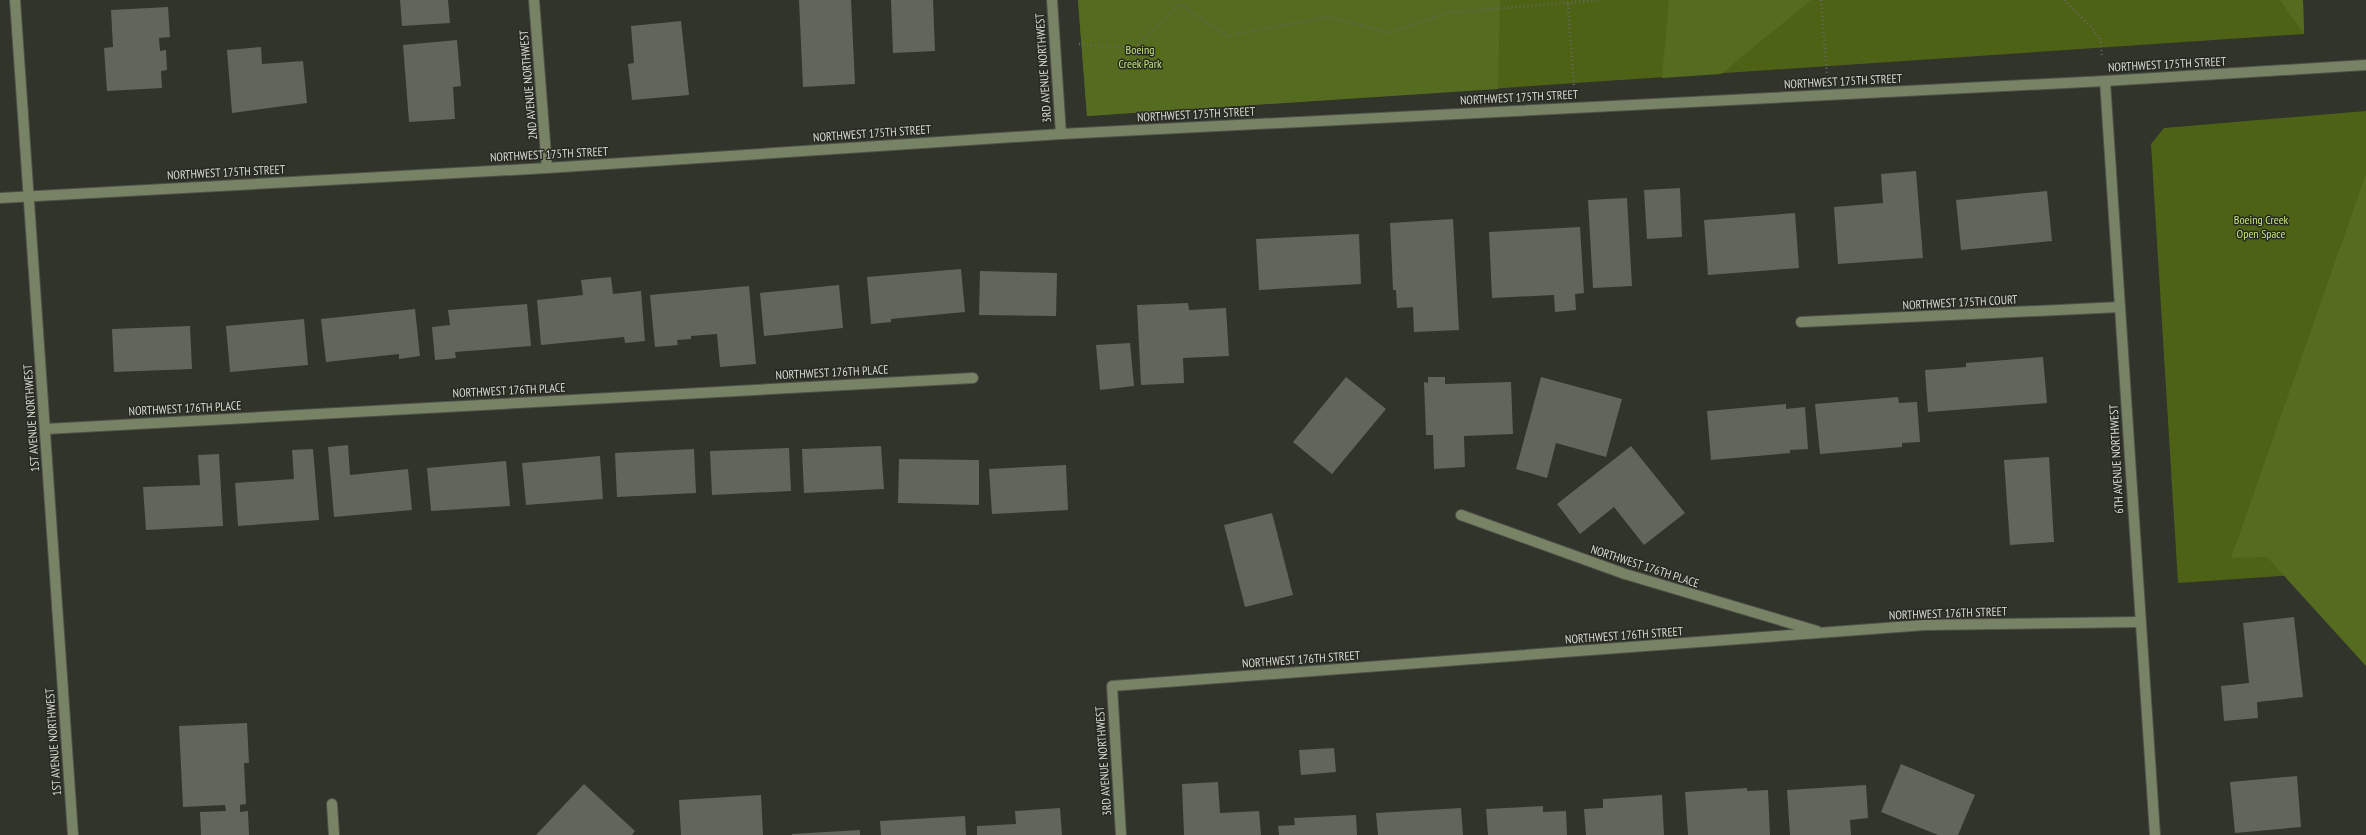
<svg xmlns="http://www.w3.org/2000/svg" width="2366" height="835" font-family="'PT Sans Narrow',sans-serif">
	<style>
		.green { fill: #4e6216 }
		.forest { fill: #556b1f }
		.building { fill: #61655c }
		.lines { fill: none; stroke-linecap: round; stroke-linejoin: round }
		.minor-casing { stroke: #4f524a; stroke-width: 12 }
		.path { stroke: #656860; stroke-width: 2.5; stroke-dasharray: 1 3; stroke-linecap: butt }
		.minor { stroke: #788365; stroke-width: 10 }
		.labels { text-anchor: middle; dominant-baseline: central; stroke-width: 3; stroke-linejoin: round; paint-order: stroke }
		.park-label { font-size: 12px; fill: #c3e47e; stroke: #272a21 }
		.street-label { font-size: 12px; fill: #dadcd6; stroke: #272a21 }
	</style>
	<rect width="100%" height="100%" fill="#30342b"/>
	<!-- green -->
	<g class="green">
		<path d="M1078 0H2303L2304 34 1087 116Z"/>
		<path d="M2366 111V570L2178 583 2151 144 2164 128Z"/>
	</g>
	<!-- forest -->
	<g class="forest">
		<path d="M1078 0H1500L1498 89 1087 116Z"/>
		<path d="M1669 0H1811L1721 74 1662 78Z"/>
		<path d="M2280 0H2303L2304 34Z"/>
		<path d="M2366 174V666L2267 557 2231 558Z"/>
	</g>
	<!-- building -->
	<g class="building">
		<path d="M400 0H448L450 23 402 26Z"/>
		<path d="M799 0H851L855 84 803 87Z"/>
		<path d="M891 0H933L935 51 893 53Z"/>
		<path d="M168 7 170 37 159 38 160 51 166 50 167 70 161 71 162 88 107 91 104 48 113 47 111 10Z"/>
		<path d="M681 21 689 95 632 100 628 64 634 63 631 26Z"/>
		<path d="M457 40 461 86 453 87 455 119 409 122 403 45Z"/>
		<path d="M261 47 262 64 303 61 307 103 232 113 227 50Z"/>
		<path d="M1916 171 1923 258 1838 264 1834 207 1883 203 1881 174Z"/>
		<path d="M1680 188 1682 237 1647 239 1644 190Z"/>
		<path d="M2047 191 2052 241 1961 250 1956 200Z"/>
		<path d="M1627 198 1632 286 1593 288 1588 200Z"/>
		<path d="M1795 213 1799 268 1708 275 1704 220Z"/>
		<path d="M1453 219 1459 330 1414 332 1413 307 1397 308 1396 290H1393L1390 223Z"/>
		<path d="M1580 227 1584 293 1575 294 1576 310 1555 312 1554 295 1492 298 1489 232Z"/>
		<path d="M1359 234 1361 284 1259 290 1256 239Z"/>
		<path d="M961 269 965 312 891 319V322L871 324 867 277Z"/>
		<path d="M980 271 1057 273 1056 316 979 315Z"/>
		<path d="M611 277 613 294 641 291 645 341 625 343 624 337 541 345 537 300 583 295 581 280Z"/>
		<path d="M839 285 843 328 764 336 760 293Z"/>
		<path d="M749 286 756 364 720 367 717 334 691 336V339L677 340 678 345 655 347 650 295Z"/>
		<path d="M1188 303 1189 310 1226 308 1229 356 1183 358 1184 383 1141 385 1137 305Z"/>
		<path d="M527 304 531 346 455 352 456 358 435 360 432 327 450 325 448 310Z"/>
		<path d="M415 309 420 356 399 359V354L326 362 321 319Z"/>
		<path d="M304 319 308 365 230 372 226 326Z"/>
		<path d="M190 326 192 369 114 372 112 329Z"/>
		<path d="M1130 343 1134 386 1100 390 1096 345Z"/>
		<path d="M2043 357 2047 403 1928 412 1925 370 1966 367V363Z"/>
		<path d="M1346 377 1386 409 1332 474 1293 442Z"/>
		<path d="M1428 377H1445V384L1511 382 1513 434 1464 436 1465 467 1434 469 1433 435H1426L1424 382 1428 383Z"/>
		<path d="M1541 377 1622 399 1606 457 1556 443 1547 478 1516 469Z"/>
		<path d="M1898 397 1899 403 1917 402 1920 442 1902 443V447L1820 454 1815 404Z"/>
		<path d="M1786 404V409L1805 407 1808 449 1790 450V453L1711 460 1707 411Z"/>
		<path d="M348 445 350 475 408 469 412 510 334 517 328 447Z"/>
		<path d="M881 446 884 489 804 493 802 449Z"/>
		<path d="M1631 446 1685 513 1644 545 1614 507 1580 534 1557 504Z"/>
		<path d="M789 448 791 491 712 495 710 451Z"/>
		<path d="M313 449 319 520 238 526 235 483 294 479 292 450Z"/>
		<path d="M694 449 696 493 617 497 615 453Z"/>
		<path d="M219 454 223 526 146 530 143 487 200 485 198 455Z"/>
		<path d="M600 456 603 499 526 505 522 463Z"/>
		<path d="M2049 457 2054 542 2010 545 2004 460Z"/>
		<path d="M899 459 979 460V505L898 503Z"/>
		<path d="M506 461 510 506 431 511 427 468Z"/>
		<path d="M1066 465 1068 510 992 514 989 469Z"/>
		<path d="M1272 513 1293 595 1245 607 1224 525Z"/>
		<path d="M2294 617 2303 697 2257 702 2258 718 2224 721 2221 686 2249 683 2243 623Z"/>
		<path d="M247 723 249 763H244L246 804 240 805V812L248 811 249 835H201L200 812 226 811 225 805 183 807 179 726Z"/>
		<path d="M1334 748 1336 772 1301 775 1299 750Z"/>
		<path d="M1901 764 1975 795 1958 835H1938L1881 812Z"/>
		<path d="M2297 776 2301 827 2235 833 2230 782Z"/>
		<path d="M1218 782 1220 813 1259 811 1261 835H1184L1182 784Z"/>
		<path d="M584 784 635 831 632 835H536Z"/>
		<path d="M1866 785 1868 818 1850 820 1851 835H1790L1787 790Z"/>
		<path d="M1747 788V791L1768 790 1770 835H1688L1685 792Z"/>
		<path d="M761 795 763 835H681L679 800Z"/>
		<path d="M1662 795 1664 835H1586L1584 809 1603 808V799Z"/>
		<path d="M1543 806V812L1566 811 1567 835H1488L1486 809Z"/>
		<path d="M1060 808 1062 835H977V826L1016 824 1015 811Z"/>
		<path d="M1461 808 1463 835H1378L1376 813Z"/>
		<path d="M1356 815 1357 835H1279L1278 826 1295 825 1294 818Z"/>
		<path d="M965 816 966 835H881L880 821Z"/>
		<path d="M860 830V835H792V834Z"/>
	</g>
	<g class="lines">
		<defs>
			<g id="minor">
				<path d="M15 0 73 835"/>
				<path d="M534 0 547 168"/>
				<path d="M1052 0 1061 134"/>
				<path d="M2105 81 2155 835"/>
				<path d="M0 198 547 168 1061 134 2105 81 2366 65"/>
				<path d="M1801 322 2120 307"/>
				<path d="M46 429 973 378"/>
				<path d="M1461 515 1625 574 1817 631"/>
				<path d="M332 804 334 835"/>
				<path d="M1121 835 1112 686 1925 625 2139 622"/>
			</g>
		</defs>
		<!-- minor casing -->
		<use href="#minor" class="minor-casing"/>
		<!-- path -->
		<g class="path">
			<path d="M1821 0 1827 73"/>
			<path d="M2065 0 2100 37 2102 57"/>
			<path d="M1568 4 1574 86"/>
			<path d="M1079 44 1135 48 1179 4 1227 36 1328 17 1389 33 1446 13 1600 0"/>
		</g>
		<!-- minor -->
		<use href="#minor" class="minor"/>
	</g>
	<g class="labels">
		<!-- park labels -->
		<g class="park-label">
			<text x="1140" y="49">Boeing<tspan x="1140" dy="14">Creek Park</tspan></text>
			<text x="2261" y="219">Boeing Creek<tspan x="2261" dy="14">Open Space</tspan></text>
		</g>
		<!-- street labels -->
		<g class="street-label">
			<text transform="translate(2167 64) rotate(-3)">NORTHWEST 175TH STREET</text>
			<text transform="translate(1043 68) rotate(-94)">3RD AVENUE NORTHWEST</text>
			<text transform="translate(1843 81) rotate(-3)">NORTHWEST 175TH STREET</text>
			<text transform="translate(528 85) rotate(-95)">2ND AVENUE NORTHWEST</text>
			<text transform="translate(1519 97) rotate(-3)">NORTHWEST 175TH STREET</text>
			<text transform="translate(1196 114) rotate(-3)">NORTHWEST 175TH STREET</text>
			<text transform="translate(872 133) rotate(-4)">NORTHWEST 175TH STREET</text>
			<text transform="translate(549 154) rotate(-3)">NORTHWEST 175TH STREET</text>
			<text transform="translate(226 172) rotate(-3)">NORTHWEST 175TH STREET</text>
			<text transform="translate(1960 302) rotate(-3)">NORTHWEST 175TH COURT</text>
			<text transform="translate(832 372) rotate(-3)">NORTHWEST 176TH PLACE</text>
			<text transform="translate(509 390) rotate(-3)">NORTHWEST 176TH PLACE</text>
			<text transform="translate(185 408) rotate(-3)">NORTHWEST 176TH PLACE</text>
			<text transform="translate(31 418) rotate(-94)">1ST AVENUE NORTHWEST</text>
			<text transform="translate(2116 459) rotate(-93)">6TH AVENUE NORTHWEST</text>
			<text transform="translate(1645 566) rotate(18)">NORTHWEST 176TH PLACE</text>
			<text transform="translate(1948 613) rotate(-2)">NORTHWEST 176TH STREET</text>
			<text transform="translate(1624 635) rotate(-4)">NORTHWEST 176TH STREET</text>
			<text transform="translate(1301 659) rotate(-4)">NORTHWEST 176TH STREET</text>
			<text transform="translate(53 742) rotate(-94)">1ST AVENUE NORTHWEST</text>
			<text transform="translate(1103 761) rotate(-94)">3RD AVENUE NORTHWEST</text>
		</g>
	</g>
</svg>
